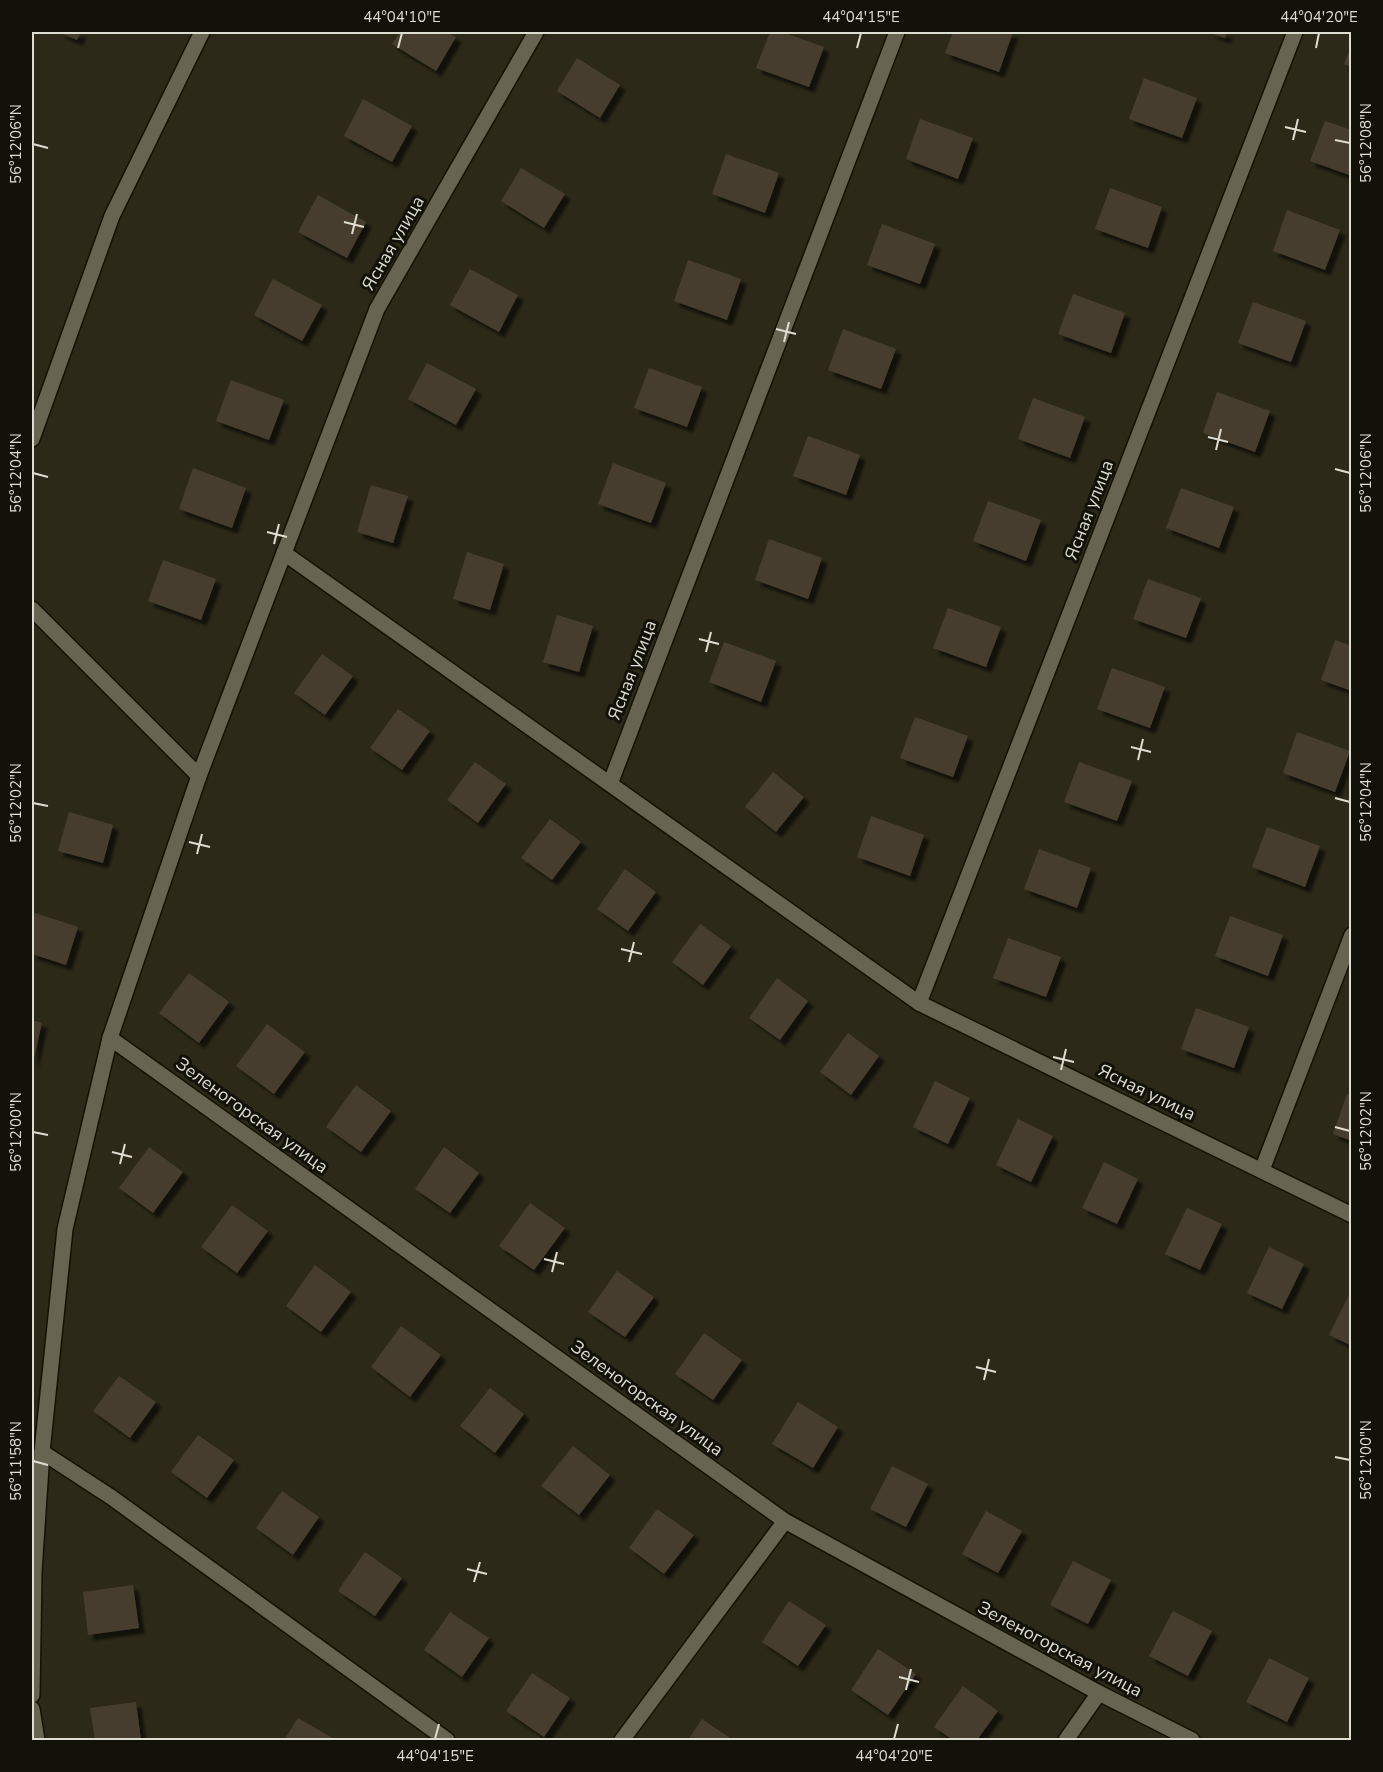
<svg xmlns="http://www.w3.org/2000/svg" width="1383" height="1772" font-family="'Nunito Sans',sans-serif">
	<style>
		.building { fill: #473e2d; filter: url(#shadow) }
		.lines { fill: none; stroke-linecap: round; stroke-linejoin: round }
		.service-casing { stroke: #141203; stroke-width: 18 }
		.minor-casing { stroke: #141203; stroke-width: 18 }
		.service { stroke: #676551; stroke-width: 15 }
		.minor { stroke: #676551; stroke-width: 15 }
		.ticks { fill: none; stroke: #deddd2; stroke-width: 2 }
		.labels { text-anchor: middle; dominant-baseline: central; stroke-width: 6; stroke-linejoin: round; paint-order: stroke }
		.street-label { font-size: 18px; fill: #deddd2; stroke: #13120a }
		.neatline { fill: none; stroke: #deddd2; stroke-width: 2 }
		.ticks-label { font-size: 15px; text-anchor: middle; fill: #deddd2 }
	</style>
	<defs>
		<filter id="shadow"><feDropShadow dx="5.5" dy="5.5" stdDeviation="1.5" flood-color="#0009"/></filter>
	</defs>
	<rect width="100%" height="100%" fill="#2c2918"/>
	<!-- building -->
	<g class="building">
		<path d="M58 32H81L77 40Z"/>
		<path d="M400 32H447L456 37 436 71 392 44Z"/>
		<path d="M770 32H782L824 47 809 87 756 68Z"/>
		<path d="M953 32H1013L999 72 945 53Z"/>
		<path d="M1207 32H1227L1225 38Z"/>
		<path d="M1352 44V67L1344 64Z"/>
		<path d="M577 58 620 85 600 118 557 91Z"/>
		<path d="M1144 78 1197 98 1182 138 1129 119Z"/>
		<path d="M363 99 412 126 392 162 344 136Z"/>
		<path d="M920 119 973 138 958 179 906 159Z"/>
		<path d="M1325 121 1352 130V176L1310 161Z"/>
		<path d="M726 154 779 173 765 213 712 194Z"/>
		<path d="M521 168 565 194 544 228 501 201Z"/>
		<path d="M1110 188 1162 207 1148 248 1095 229Z"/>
		<path d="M318 195 366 222 347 258 298 232Z"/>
		<path d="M1287 210 1340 230 1325 270 1273 251Z"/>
		<path d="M882 224 935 244 920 284 867 265Z"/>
		<path d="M688 260 741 279 727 320 674 301Z"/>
		<path d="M470 269 518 295 499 332 450 305Z"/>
		<path d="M273 279 322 305 302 341 254 315Z"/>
		<path d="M1073 294 1125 313 1111 353 1058 334Z"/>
		<path d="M1253 302 1306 321 1291 362 1238 343Z"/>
		<path d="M843 329 896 349 881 389 828 370Z"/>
		<path d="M427 363 476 389 456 425 408 399Z"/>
		<path d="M649 368 702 387 687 427 634 408Z"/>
		<path d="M231 380 284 400 269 440 216 421Z"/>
		<path d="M1217 392 1270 411 1255 452 1203 433Z"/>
		<path d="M1033 398 1085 417 1070 458 1018 439Z"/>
		<path d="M808 436 860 455 846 495 793 476Z"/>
		<path d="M613 463 666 483 651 523 598 504Z"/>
		<path d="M193 468 246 488 232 528 179 509Z"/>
		<path d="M371 485 408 496 393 543 357 532Z"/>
		<path d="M1181 488 1234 507 1219 548 1166 528Z"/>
		<path d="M988 501 1041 520 1026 561 973 541Z"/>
		<path d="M769 539 822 558 808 599 755 580Z"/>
		<path d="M467 552 504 564 490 610 453 599Z"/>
		<path d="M163 560 216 579 201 620 148 601Z"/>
		<path d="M1148 579 1201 598 1186 638 1133 619Z"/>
		<path d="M948 608 1001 627 986 667 933 648Z"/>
		<path d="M557 615 593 626 579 672 543 662Z"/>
		<path d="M1335 640 1352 646V691L1321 680Z"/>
		<path d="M724 642 776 661 761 702 709 682Z"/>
		<path d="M322 654 353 676 325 715 294 693Z"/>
		<path d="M1112 668 1165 687 1150 728 1097 709Z"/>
		<path d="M398 709 430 731 402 770 370 748Z"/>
		<path d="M915 717 968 736 953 777 900 758Z"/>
		<path d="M1297 732 1350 751 1335 792 1283 773Z"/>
		<path d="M475 762 506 784 478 823 447 800Z"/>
		<path d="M1079 762 1132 781 1117 821 1064 802Z"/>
		<path d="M773 772 804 797 776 832 745 807Z"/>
		<path d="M69 812 113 825 103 863 58 851Z"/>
		<path d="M871 816 924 835 910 876 857 857Z"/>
		<path d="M550 819 581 842 552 880 521 858Z"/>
		<path d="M1267 827 1320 846 1305 887 1252 867Z"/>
		<path d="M1039 849 1091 868 1077 908 1024 889Z"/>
		<path d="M625 869 656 892 628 931 597 909Z"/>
		<path d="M32 912 78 927 66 965 32 954Z"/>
		<path d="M1230 916 1283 935 1268 976 1215 956Z"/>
		<path d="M700 924 731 946 703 985 672 962Z"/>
		<path d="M1008 938 1061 957 1046 997 993 978Z"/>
		<path d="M189 973 229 1002 199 1043 159 1013Z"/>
		<path d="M777 978 808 1001 780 1040 749 1018Z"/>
		<path d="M1196 1008 1249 1027 1234 1068 1181 1049Z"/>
		<path d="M32 1020 42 1023 32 1066Z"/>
		<path d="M267 1024 305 1052 274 1094 236 1066Z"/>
		<path d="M848 1033 879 1056 851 1095 820 1072Z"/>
		<path d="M935 1081 970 1098 948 1144 913 1127Z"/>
		<path d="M356 1085 391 1111 361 1152 326 1127Z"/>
		<path d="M1347 1094 1352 1095V1141L1333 1134Z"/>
		<path d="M1018 1119 1053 1136 1031 1182 996 1165Z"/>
		<path d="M149 1147 183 1172 153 1213 119 1188Z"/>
		<path d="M444 1147 479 1173 450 1213 415 1189Z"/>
		<path d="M1104 1162 1138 1179 1117 1224 1082 1208Z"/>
		<path d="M530 1203 565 1228 534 1270 499 1246Z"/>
		<path d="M232 1205 268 1231 237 1273 201 1247Z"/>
		<path d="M1187 1208 1222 1224 1200 1270 1165 1254Z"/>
		<path d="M1269 1247 1304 1264 1282 1309 1247 1293Z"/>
		<path d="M315 1265 351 1292 321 1332 286 1306Z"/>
		<path d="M617 1271 654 1297 625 1337 588 1312Z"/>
		<path d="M1352 1289V1346L1329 1335Z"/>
		<path d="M401 1326 441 1355 410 1397 371 1367Z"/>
		<path d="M704 1333 742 1360 713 1400 675 1374Z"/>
		<path d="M119 1376 156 1402 130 1438 93 1411Z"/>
		<path d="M490 1388 524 1414 495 1453 460 1426Z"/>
		<path d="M798 1402 838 1427 813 1468 772 1444Z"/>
		<path d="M198 1435 234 1460 207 1498 171 1472Z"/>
		<path d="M573 1446 610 1475 579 1515 541 1486Z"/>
		<path d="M892 1466 928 1484 906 1527 870 1509Z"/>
		<path d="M282 1491 319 1517 293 1555 256 1528Z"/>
		<path d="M657 1509 694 1535 664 1574 629 1548Z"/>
		<path d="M986 1511 1022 1531 998 1573 962 1554Z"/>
		<path d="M365 1552 402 1578 375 1616 338 1591Z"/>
		<path d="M1073 1561 1111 1580 1088 1624 1050 1605Z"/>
		<path d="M133 1585 139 1628 88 1635 83 1592Z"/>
		<path d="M789 1601 826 1625 798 1666 762 1642Z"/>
		<path d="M1173 1611 1212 1631 1188 1676 1149 1656Z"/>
		<path d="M450 1612 489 1638 462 1677 424 1650Z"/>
		<path d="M878 1649 916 1674 888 1715 851 1690Z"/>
		<path d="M1269 1658 1309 1678 1287 1722 1246 1702Z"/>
		<path d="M532 1673 570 1698 544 1737 506 1711Z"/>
		<path d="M963 1686 998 1711 977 1740H953L934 1727Z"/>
		<path d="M136 1702 141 1740H95L90 1708Z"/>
		<path d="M298 1718 336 1740H284Z"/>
		<path d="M702 1719 733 1740H688Z"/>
	</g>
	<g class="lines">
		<defs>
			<path id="service" d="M32 609 199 776"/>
			<g id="minor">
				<path d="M32 439 112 216 202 32"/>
				<path d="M284 553 919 1003 1352 1215"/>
				<path d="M610 784 897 32"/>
				<path d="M919 1003 1295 32"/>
				<path d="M110 1038 785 1521 1099 1693 1192 1740"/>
				<path d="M1262 1170 1352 935"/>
				<path d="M42 1452 111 1497 447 1740"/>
				<path d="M32 1695 34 1572 42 1452 65 1229 110 1038 199 776 377 309 536 32"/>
				<path d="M32 1709 37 1740"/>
				<path d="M622 1740 785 1521"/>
				<path d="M1066 1740 1099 1693"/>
			</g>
		</defs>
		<!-- service casing -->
		<use href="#service" class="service-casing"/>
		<!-- minor casing -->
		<use href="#minor" class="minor-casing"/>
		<!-- service -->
		<use href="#service" class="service"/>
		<!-- minor -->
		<use href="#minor" class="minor"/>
	</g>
	<!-- ticks -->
	<path class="ticks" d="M398 48 402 33M857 48 861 33M1316 48 1319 33M1285 127 1306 132M1293 140 1298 119M1335 140 1350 143M33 144 48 148M344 222 364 227M352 234 357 214M776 329 796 334M784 342 789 322M1208 437 1228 442M1216 450 1221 429M1335 469 1350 473M33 473 48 477M267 532 287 537M274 544 279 524M699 639 719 644M706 652 711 632M1131 747 1151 752M1138 760 1143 739M1335 798 1350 802M33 803 48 806M189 842 210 847M197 854 202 834M621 949 642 954M629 962 634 942M1053 1057 1074 1062M1061 1070 1066 1049M1335 1127 1350 1131M33 1132 48 1135M112 1152 132 1157M120 1164 125 1144M544 1259 564 1264M552 1272 557 1252M976 1367 996 1372M984 1380 989 1359M1335 1457 1350 1460M33 1461 48 1465M467 1569 487 1574M474 1582 480 1562M899 1677 919 1682M906 1690 911 1669M435 1739 439 1724M894 1739 898 1724"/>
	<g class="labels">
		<!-- street labels -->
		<g class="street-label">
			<text transform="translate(393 243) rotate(-60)">Ясная улица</text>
			<text transform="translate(1089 510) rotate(-69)">Ясная улица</text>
			<text transform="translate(632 670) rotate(-69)">Ясная улица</text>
			<text transform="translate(1147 1092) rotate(26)">Ясная улица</text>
			<text transform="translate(252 1115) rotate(36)">Зеленогорская улица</text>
			<text transform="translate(647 1398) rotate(36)">Зеленогорская улица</text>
			<text transform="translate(1060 1649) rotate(28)">Зеленогорская улица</text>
		</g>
	</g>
	<!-- border -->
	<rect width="1383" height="1772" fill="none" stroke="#13120a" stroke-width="66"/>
	<rect x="33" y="33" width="1317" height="1706" class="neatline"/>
	<g class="ticks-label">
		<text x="402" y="22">44°04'10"E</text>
		<text x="861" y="22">44°04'15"E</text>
		<text x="1319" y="22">44°04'20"E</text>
		<text transform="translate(1366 143) rotate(-90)" y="5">56°12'08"N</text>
		<text transform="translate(16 144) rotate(-90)" y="5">56°12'06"N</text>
		<text transform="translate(1366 473) rotate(-90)" y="5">56°12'06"N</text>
		<text transform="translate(16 473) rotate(-90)" y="5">56°12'04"N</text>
		<text transform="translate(1366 802) rotate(-90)" y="5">56°12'04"N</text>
		<text transform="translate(16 803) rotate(-90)" y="5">56°12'02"N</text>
		<text transform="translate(1366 1131) rotate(-90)" y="5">56°12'02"N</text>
		<text transform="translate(16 1132) rotate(-90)" y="5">56°12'00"N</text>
		<text transform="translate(1366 1460) rotate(-90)" y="5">56°12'00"N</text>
		<text transform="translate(16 1461) rotate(-90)" y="5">56°11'58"N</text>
		<text x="435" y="1761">44°04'15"E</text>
		<text x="894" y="1761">44°04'20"E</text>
	</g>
</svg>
